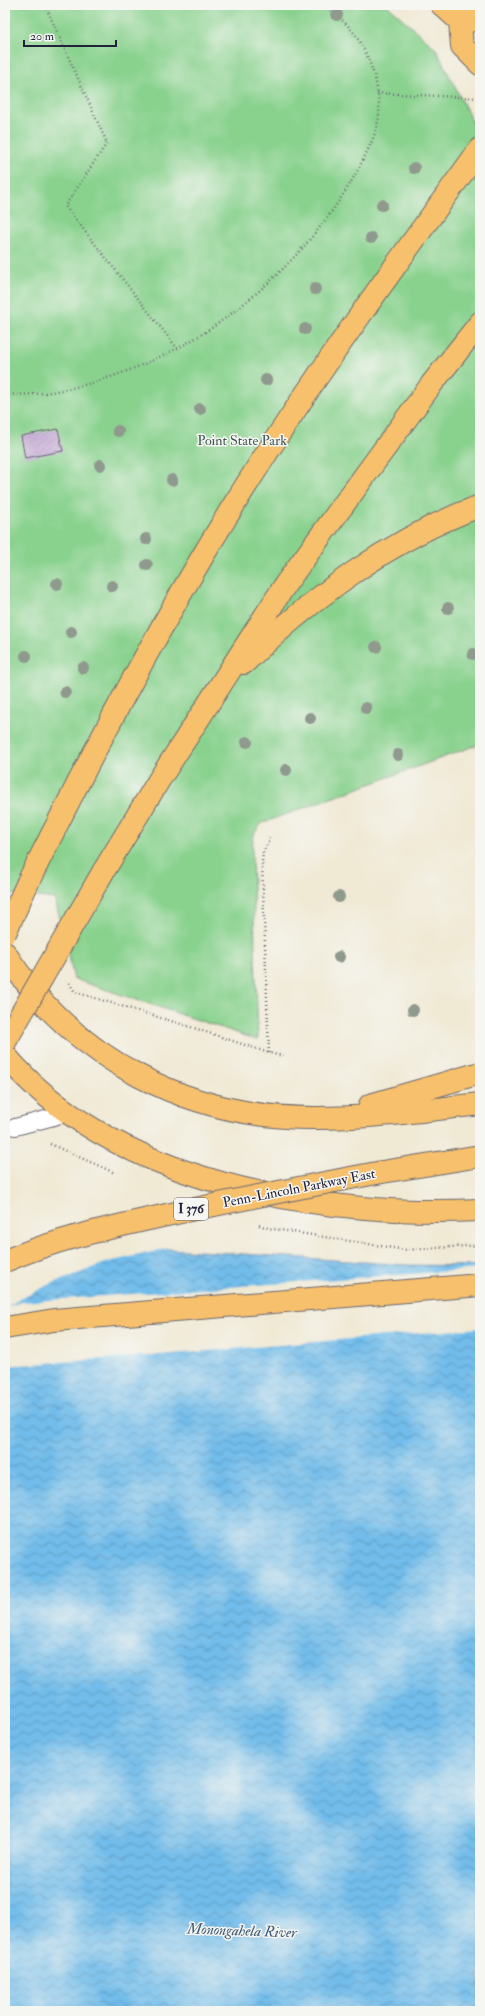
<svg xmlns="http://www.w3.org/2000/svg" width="485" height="2016" font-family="'IM FELL Double Pica',serif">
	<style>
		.green { fill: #89d28e; stroke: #567a64 }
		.water { fill: url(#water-waves); stroke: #4a6f92 }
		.pier { fill: #f0e9d4 }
		.building { fill: url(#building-hatch) }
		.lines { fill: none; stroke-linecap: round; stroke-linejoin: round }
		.lane-casing { stroke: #6a6871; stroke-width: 18 }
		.primary-casing { stroke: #6a6871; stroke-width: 24 }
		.highway-casing { stroke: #6a6871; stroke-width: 24 }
		.path { stroke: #6a6871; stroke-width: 2.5; stroke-dasharray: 1 3; stroke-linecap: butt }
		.lane { stroke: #fff; stroke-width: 16 }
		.primary { stroke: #f7c06c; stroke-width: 22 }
		.highway { stroke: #f7c06c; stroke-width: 22 }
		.highway-bridge-casing { stroke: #6a6871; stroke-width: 24; stroke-linecap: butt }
		.highway-bridge { stroke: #f7c06c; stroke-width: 22 }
		.tree { fill: #90998e }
		.labels { text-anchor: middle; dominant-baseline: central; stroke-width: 3; stroke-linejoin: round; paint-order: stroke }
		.shield { fill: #f6f6f2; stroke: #626272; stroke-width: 1 }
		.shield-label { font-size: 13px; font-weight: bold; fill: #22223b }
		.park-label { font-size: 14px; fill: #415754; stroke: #f6f6f2 }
		.street-label { font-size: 14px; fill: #22223b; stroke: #f6f6f2 }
		.water-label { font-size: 15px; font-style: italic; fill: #3e5878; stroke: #f6f6f2 }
	</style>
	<defs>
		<pattern id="water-waves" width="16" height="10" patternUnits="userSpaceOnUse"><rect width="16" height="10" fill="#71bcea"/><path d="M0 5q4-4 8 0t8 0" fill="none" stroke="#5c98bf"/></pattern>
		<pattern id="building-hatch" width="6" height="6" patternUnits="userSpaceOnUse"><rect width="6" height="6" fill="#bfa0d2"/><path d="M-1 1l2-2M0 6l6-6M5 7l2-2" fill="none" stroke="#9b82ac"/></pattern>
	</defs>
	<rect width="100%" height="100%" fill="#f6f6f2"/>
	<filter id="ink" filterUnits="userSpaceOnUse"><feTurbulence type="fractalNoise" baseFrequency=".025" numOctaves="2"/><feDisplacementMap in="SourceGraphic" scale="8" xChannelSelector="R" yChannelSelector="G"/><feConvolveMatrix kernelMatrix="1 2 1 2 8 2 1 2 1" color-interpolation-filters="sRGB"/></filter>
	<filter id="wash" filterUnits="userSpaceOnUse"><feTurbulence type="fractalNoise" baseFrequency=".012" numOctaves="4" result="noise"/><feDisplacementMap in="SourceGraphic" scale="16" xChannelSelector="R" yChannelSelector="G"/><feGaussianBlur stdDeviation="0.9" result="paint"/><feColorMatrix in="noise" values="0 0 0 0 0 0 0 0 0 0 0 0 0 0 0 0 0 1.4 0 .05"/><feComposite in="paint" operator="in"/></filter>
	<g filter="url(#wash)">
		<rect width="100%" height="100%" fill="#f0e9d4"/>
		<!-- green -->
		<path class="green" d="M5 5H387L436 49 480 137V744L262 823 253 835 252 856 258 1040 74 979 55 899 5 893Z"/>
		<!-- water -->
		<path class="water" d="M5 1238 408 1265 480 1266V2011H5Z"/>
		<!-- pier -->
		<path class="pier" d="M5 1237 174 1247 108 1262 48 1285 5 1307 22 1302 480 1269V1328L172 1354 5 1366Z"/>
		<g id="blocks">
			<!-- building -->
			<path class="building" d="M58 429 63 451 25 458 21 436Z"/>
		</g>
	</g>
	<g filter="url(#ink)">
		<use href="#blocks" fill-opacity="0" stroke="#6a6871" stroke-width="1"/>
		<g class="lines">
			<defs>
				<path id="lane" d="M15 1127 69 1113"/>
				<g id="primary">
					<path d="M442 5 460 21 462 46 480 64"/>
					<path d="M460 21 480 20"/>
				</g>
				<g id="highway">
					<path d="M244 663C313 597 390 539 480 506"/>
					<path d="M103 872 159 780 287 582 431 385 480 323"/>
					<path d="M28 882C97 744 169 606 252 476 323 364 402 256 480 149"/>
					<path d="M5 953C74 1060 190 1119 317 1118 372 1118 426 1110 480 1104"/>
					<path d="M5 1055C113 1183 321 1218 480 1210"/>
					<path d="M370 1105 480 1073"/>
					<path d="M382 1172 480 1156"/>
					<path d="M5 1328 54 1320 480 1285"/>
				</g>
			</defs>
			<!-- lane casing -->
			<use href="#lane" class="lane-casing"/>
			<!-- primary casing -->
			<use href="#primary" class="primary-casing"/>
			<!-- highway casing -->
			<use href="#highway" class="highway-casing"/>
			<!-- path -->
			<g class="path">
				<path d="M45 5 107 143 65 206 177 348"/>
				<path d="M377 93 480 98"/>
				<path d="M5 394C70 400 168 360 220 322 277 281 326 229 360 166 368 149 378 133 379 113 380 95 375 75 368 58 356 32 346 20 321 5"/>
				<path d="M69 983 75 992 194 1028 269 1053 283 1056"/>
				<path d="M269 1053 262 862 263 853 270 838"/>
				<path d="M50 1144 115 1173"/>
				<path d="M259 1225 268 1228 406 1250 480 1245"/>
			</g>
			<!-- lane -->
			<use href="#lane" class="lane"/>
			<!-- primary -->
			<use href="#primary" class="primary"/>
			<!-- highway -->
			<use href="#highway" class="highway"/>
			<defs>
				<g id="highway-bridge">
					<path d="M5 933 28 882"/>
					<path d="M5 1042 103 872"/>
					<path d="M5 1261C56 1239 108 1228 162 1216 235 1200 308 1186 382 1172"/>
				</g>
			</defs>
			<!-- highway-bridge casing -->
			<use href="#highway-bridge" class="highway-bridge-casing"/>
			<!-- highway-bridge -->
			<use href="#highway-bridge" class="highway-bridge"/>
		</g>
		<!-- trees -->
		<g class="tree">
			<circle cx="337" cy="15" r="6"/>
			<circle cx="414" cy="168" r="6"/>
			<circle cx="382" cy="205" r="6"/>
			<circle cx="371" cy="238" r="6"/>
			<circle cx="315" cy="289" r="6"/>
			<circle cx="305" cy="329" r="6"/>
			<circle cx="266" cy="380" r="6"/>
			<circle cx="200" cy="409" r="6"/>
			<circle cx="118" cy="431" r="6"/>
			<circle cx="100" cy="465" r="6"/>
			<circle cx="172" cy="480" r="6"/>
			<circle cx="146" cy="539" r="6"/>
			<circle cx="147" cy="565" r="6"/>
			<circle cx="57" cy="584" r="6"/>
			<circle cx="112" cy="586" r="6"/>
			<circle cx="448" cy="608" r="6"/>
			<circle cx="71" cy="632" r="6"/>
			<circle cx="376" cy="647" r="6"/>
			<circle cx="473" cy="654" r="6"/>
			<circle cx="26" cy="656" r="6"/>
			<circle cx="83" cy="668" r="6"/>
			<circle cx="65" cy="692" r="6"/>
			<circle cx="366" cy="708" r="6"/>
			<circle cx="310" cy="718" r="6"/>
			<circle cx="247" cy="742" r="6"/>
			<circle cx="398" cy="755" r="6"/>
			<circle cx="286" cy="770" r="6"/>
			<circle cx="339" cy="897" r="6"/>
			<circle cx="339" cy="957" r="6"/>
			<circle cx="413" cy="1010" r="6"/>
		</g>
	</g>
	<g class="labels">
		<!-- shield labels -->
		<rect class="shield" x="174" y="1198" width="34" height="22" rx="3"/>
		<g class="shield-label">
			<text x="191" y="1209">I 376</text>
		</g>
		<!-- park labels -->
		<g class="park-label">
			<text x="242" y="440">Point State Park</text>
		</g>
		<!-- street labels -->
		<g class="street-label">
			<text transform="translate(299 1188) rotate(-11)">Penn-Lincoln Parkway East</text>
		</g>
		<!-- water labels -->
		<g class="water-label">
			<text transform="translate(242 1931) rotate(2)">Monongahela River</text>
		</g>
	</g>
	<!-- margin -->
	<rect width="485" height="2016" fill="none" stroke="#f6f6f2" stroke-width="20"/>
	<!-- scale -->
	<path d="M24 40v6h92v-6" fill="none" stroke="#22223b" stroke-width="2"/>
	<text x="30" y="40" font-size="12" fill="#22223b" stroke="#f6f6f2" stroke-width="3" paint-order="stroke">20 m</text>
</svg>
